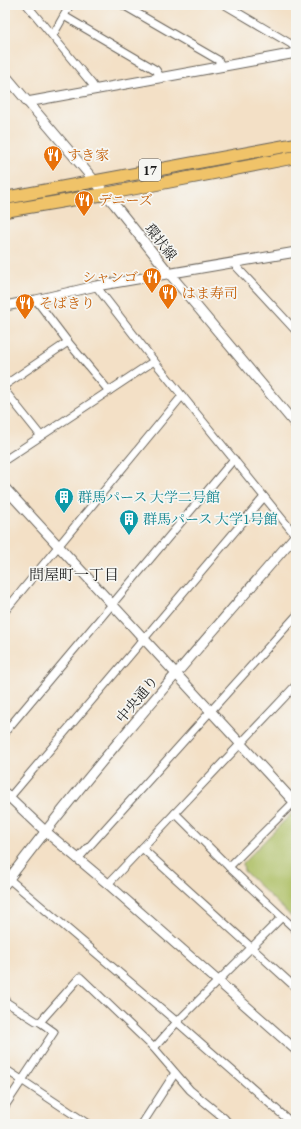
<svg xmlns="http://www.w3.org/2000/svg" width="301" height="1129" font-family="'EB Garamond','Noto Serif JP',serif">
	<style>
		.green { fill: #abbd61; stroke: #646c3e }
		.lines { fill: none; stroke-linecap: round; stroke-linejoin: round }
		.minor-casing { stroke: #676158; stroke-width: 9 }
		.tertiary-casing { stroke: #676158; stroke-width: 11 }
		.trunk-casing { stroke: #676158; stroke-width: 14 }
		.minor { stroke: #fff; stroke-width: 7 }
		.tertiary { stroke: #fff; stroke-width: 9 }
		.trunk { stroke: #f0c369; stroke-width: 12 }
		.labels { text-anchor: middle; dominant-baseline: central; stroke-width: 3.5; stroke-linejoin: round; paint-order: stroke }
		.shield { fill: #f6f6f2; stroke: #5d5d5c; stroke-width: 1 }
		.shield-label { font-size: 13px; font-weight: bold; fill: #1c1c1c }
		.food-label { font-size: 14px; fill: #c56008; stroke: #f6f6f2; text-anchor: start }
		.street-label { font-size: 14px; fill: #1c1c1c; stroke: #f6f6f2 }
		.culture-label { font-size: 14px; fill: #0d838f; stroke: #f6f6f2; text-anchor: start }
		.neighbourhood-label { font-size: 15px; fill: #1c1c1c; stroke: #f6f6f2 }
	</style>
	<rect width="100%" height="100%" fill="#f6f6f2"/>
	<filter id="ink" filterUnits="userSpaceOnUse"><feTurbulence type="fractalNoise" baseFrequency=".025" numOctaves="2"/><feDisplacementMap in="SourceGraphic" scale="8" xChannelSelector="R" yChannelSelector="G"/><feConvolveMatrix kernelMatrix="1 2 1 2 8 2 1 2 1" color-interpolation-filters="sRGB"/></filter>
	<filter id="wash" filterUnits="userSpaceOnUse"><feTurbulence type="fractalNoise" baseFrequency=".012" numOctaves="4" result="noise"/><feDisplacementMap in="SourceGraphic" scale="16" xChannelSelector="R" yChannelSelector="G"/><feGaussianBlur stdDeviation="0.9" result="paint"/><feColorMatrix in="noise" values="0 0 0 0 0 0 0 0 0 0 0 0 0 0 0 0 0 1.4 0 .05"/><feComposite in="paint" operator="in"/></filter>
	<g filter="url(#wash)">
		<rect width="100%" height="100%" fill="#f3e0c6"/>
		<!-- green -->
		<path class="green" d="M292 813 296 814V921L244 871 243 863Z"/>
	</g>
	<g filter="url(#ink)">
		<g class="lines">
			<defs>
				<g id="minor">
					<path d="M27 5 92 84 96 90"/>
					<path d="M123 5 218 60 222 67"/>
					<path d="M225 5 291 44 296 49"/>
					<path d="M64 16 156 70 161 78"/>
					<path d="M53 35 70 5"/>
					<path d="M234 264 296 331"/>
					<path d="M96 286 154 361 296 536"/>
					<path d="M36 300 68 342 109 391"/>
					<path d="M5 385 68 342"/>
					<path d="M5 391 41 436"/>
					<path d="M5 460 154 361"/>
					<path d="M5 611 182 396"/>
					<path d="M5 732 234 459"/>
					<path d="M10 797 264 497"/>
					<path d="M175 813 229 867 296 930"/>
					<path d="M142 848 296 988"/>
					<path d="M78 859 296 616"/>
					<path d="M229 867 294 802"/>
					<path d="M9 879 177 1022 293 1124"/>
					<path d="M108 884 296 685"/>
					<path d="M5 998 6 1002 36 1021 40 1022 54 1032 5 1106"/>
					<path d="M40 1022 80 977 154 1048 190 1090 224 1118 229 1124"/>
					<path d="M154 1048 177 1022 282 917"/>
					<path d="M5 1069 88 1124"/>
					<path d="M142 1124 175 1073"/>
				</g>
				<g id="tertiary">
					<path d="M5 75 115 205 169 273 296 425"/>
					<path d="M27 102 296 53"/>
					<path d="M5 306 36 300 96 286 296 252"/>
					<path d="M5 488 296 804"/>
					<path d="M5 793 45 831 108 884 296 1050"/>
					<path d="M5 884C96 763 197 650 296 535"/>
				</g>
				<g id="trunk">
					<path d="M5 198 296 144"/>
					<path d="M5 211 105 194 296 157"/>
				</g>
			</defs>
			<!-- minor casing -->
			<use href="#minor" class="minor-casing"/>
			<!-- tertiary casing -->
			<use href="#tertiary" class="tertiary-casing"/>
			<!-- trunk casing -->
			<use href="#trunk" class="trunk-casing"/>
			<!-- minor -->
			<use href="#minor" class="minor"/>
			<!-- tertiary -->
			<use href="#tertiary" class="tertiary"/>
			<!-- trunk -->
			<use href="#trunk" class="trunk"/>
		</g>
	</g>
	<!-- icons -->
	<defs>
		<symbol id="restaurant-pin" viewBox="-11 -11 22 30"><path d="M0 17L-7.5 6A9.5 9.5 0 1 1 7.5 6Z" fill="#e8710a" stroke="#f6f6f2"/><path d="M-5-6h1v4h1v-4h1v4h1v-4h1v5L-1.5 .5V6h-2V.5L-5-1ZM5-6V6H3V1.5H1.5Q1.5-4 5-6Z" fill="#fff"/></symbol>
		<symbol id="building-pin" viewBox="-11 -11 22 30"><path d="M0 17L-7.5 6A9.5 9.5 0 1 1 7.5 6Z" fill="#0f9aa8" stroke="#f6f6f2"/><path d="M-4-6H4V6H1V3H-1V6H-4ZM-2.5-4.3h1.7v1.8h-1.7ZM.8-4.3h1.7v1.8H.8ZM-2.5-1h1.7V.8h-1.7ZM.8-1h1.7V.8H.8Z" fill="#fff"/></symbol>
	</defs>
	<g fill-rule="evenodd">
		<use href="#restaurant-pin" x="42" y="144" width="22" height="30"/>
		<use href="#restaurant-pin" x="73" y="189" width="22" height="30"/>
		<use href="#restaurant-pin" x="141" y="266" width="22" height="30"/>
		<use href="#restaurant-pin" x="157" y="282" width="22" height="30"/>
		<use href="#restaurant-pin" x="14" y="292" width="22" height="30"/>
		<use href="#building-pin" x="53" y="486" width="22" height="30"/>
		<use href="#building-pin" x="118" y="508" width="22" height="30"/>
	</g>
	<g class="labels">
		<!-- shield labels -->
		<rect class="shield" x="139" y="159" width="22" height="22" rx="3"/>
		<g class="shield-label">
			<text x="150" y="170">17</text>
		</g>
		<!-- food labels -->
		<g class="food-label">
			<text x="67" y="155">すき家</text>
			<text x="98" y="200">デニーズ</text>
			<text x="138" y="277" text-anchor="end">シャンゴ</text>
			<text x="182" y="293">はま寿司</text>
			<text x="39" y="303">そばきり</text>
		</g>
		<!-- street labels -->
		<g class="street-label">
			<text transform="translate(161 242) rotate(52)">環状線</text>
			<text transform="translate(137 699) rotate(-50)">中央通り</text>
		</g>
		<!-- culture labels -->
		<g class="culture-label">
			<text x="78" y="497">群馬パース 大学二号館</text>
			<text x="143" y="519">群馬パース 大学1号館</text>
		</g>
		<!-- neighbourhood labels -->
		<g class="neighbourhood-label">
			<text x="74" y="574">問屋町一丁目</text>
		</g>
	</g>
	<!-- margin -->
	<rect width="301" height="1129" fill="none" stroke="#f6f6f2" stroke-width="20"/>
</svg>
